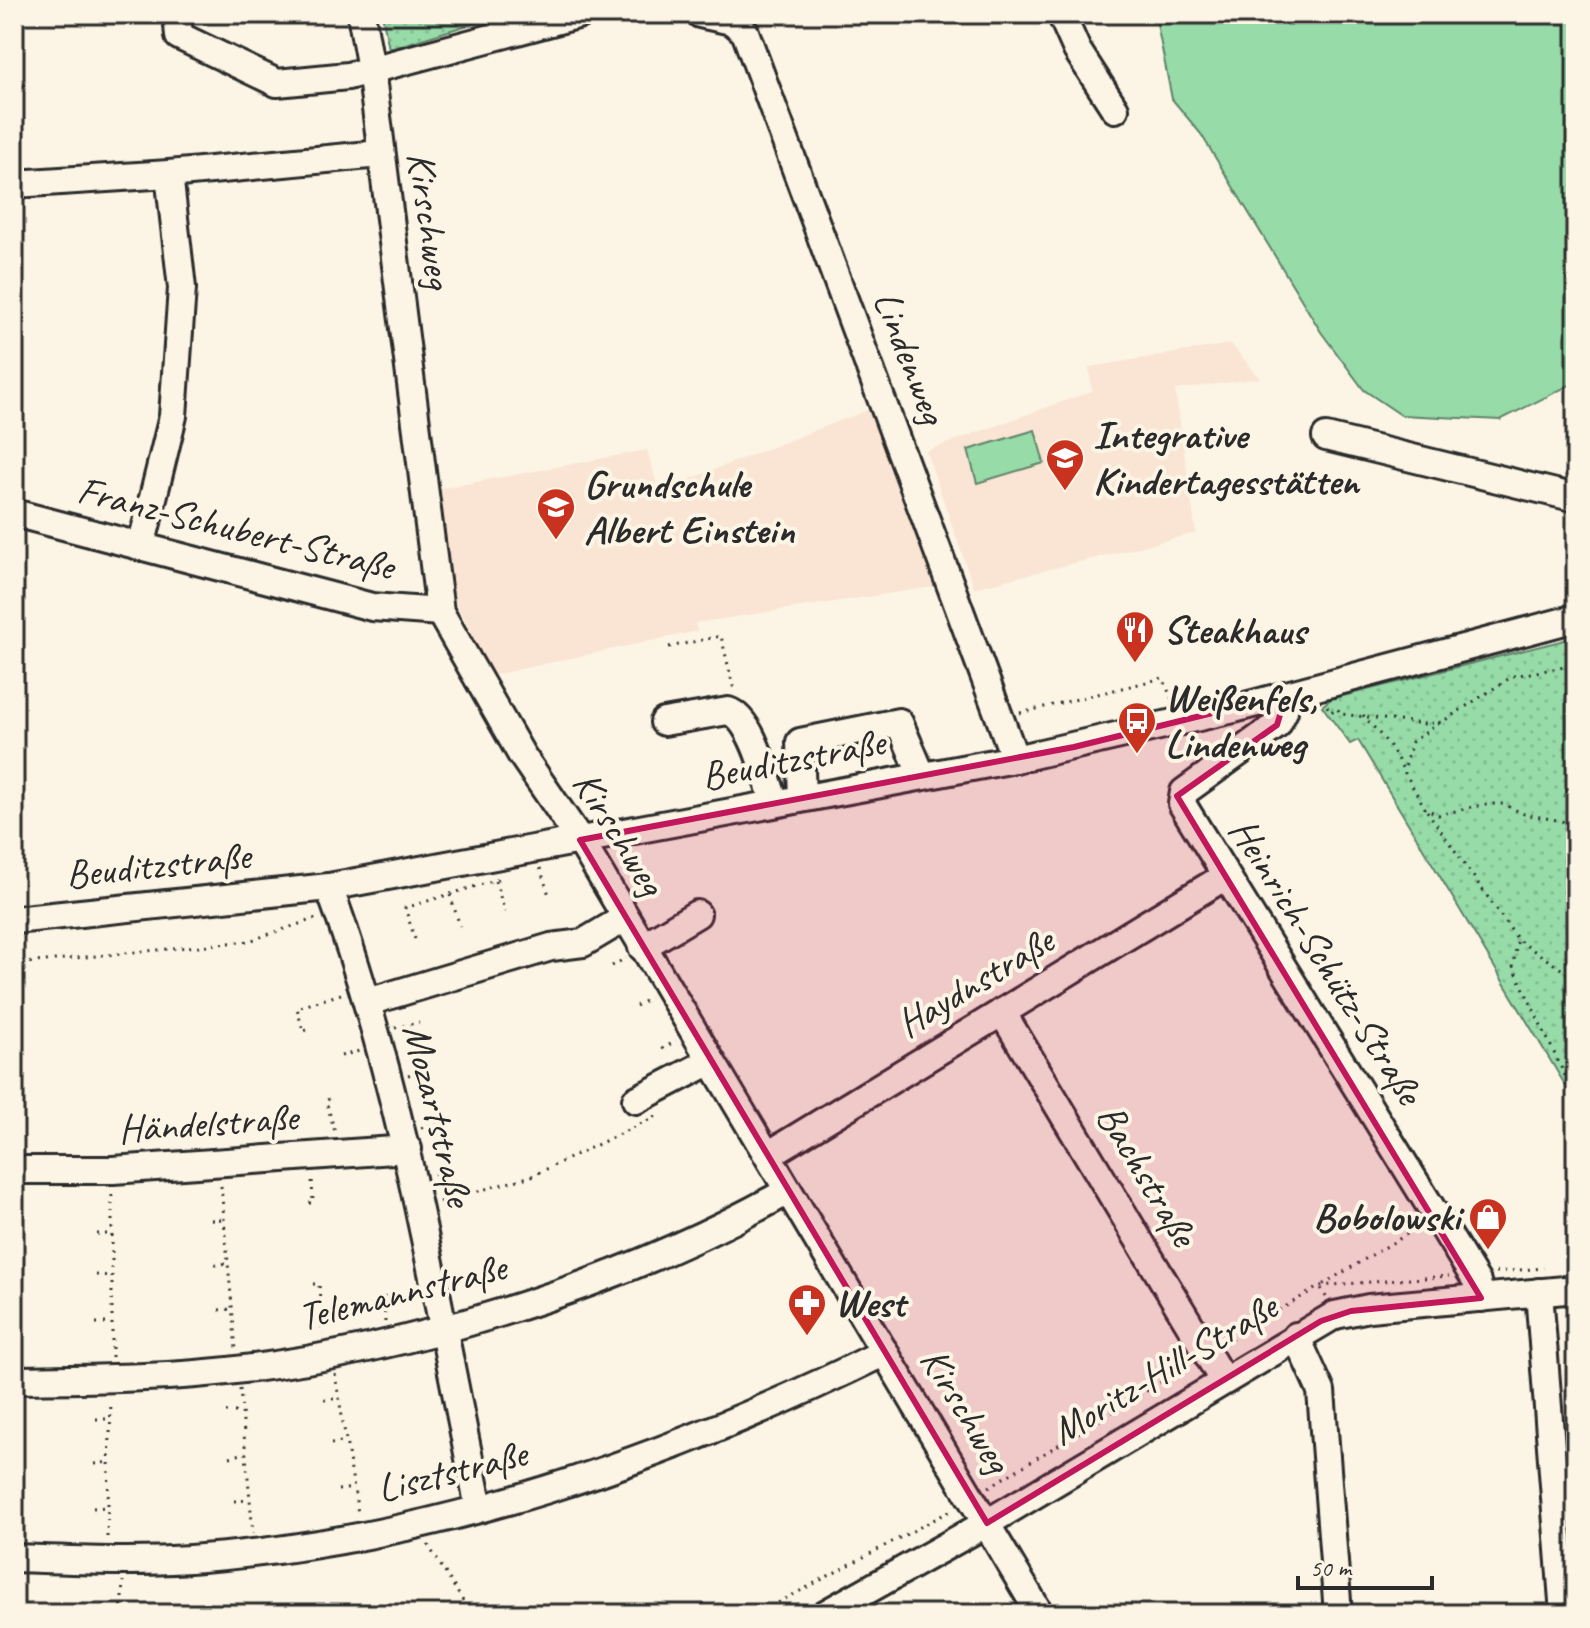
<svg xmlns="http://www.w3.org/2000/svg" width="1590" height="1628" font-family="Caveat,sans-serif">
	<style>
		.built { fill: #fae4d3 }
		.green { fill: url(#green-dots); stroke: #60836a; stroke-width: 2 }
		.pitch { fill: #96dba8; stroke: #60836a; stroke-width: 2 }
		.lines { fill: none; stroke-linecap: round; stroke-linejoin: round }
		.minor-casing { stroke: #2b2b2b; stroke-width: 32 }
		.path { stroke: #2b2b2b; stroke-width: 3; stroke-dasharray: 2 6; stroke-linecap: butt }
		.minor { stroke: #fcf5e5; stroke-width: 26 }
		.marked { fill: #c2185b; fill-opacity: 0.2; stroke: #c2185b; stroke-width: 6; stroke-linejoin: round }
		.labels { text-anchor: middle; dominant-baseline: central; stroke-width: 8; stroke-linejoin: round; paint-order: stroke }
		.street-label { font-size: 40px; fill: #2b2b2b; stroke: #fcf5e5 }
		.poi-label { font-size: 40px; font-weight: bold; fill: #2b2b2b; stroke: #fcf5e5; text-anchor: start }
	</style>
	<defs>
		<pattern id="green-dots" width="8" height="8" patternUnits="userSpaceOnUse" patternTransform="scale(2)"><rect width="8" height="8" fill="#96dba8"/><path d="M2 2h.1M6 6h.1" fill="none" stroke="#81bc91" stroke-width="1.8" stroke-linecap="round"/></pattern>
	</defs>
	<rect width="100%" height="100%" fill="#fcf5e5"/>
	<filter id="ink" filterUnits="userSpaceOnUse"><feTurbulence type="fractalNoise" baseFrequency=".0125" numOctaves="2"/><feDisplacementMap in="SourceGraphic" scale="16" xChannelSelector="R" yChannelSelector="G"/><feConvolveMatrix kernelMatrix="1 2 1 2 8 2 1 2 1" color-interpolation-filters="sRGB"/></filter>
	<g filter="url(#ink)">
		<!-- built -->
		<g class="built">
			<path d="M1231 344 1260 378 1175 390 1196 533 974 588 926 451 1092 391 1089 367Z"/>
			<path d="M873 408 939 586 695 623 697 631 493 675 449 590 433 490 647 450 659 491Z"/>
		</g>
		<!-- green -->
		<g class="green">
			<path d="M382 14H504L389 49Z"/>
			<path d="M1576 637V1103L1358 740 1350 744 1322 706 1331 699Z"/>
		</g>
		<!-- pitch -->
		<g class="pitch">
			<path d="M1155 14H1576V382L1500 420 1401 415 1364 390 1321 332 1201 134 1172 99Z"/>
			<path d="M1035 430 1044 463 977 483 968 450Z"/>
		</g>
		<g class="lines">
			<defs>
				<g id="minor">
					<path d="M177 14 179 36 277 83 348 76 581 14"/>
					<path d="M361 14 371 69 440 612 521 754 580 840 1040 1614"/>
					<path d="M700 14 732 21 745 32 1015 759"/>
					<path d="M1061 14 1077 50 1115 109"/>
					<path d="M14 184 169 174 380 154"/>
					<path d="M1326 437 1576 498"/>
					<path d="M14 513 372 607 440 612"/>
					<path d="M141 547 173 416 182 288 169 174"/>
					<path d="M1286 695 1284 711 1277 725 1184 792 1182 804 1477 1282 1481 1298"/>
					<path d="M664 722 728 711C753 719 766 779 775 803"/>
					<path d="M802 798 800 742 899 722 922 776"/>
					<path d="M329 887C403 1089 436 1298 479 1508"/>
					<path d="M14 920 329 887 1015 759 1234 709 1576 618"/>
					<path d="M642 947 697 914"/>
					<path d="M368 1002 551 947 583 943 625 918"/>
					<path d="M1002 1012 1223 1380"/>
					<path d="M636 1100 711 1061"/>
					<path d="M768 1155 1224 877"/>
					<path d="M14 1170H113L408 1149"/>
					<path d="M1539 1292 1564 1614"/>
					<path d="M1296 1336 1321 1391 1338 1614"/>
					<path d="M14 1380C74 1379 135 1379 196 1374 387 1359 621 1286 788 1191"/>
					<path d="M14 1558C73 1560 132 1563 190 1559 433 1542 668 1459 885 1352"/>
					<path d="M825 1614 987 1523 1335 1315 1369 1308 1576 1289"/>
				</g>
			</defs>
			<!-- minor casing -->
			<use href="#minor" class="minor-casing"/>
			<!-- path -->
			<g class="path">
				<path d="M669 647 721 636 734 690"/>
				<path d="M1327 706 1331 712 1337 708 1341 714 1425 724 1442 722 1513 676 1576 665"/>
				<path d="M1020 713 1163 678 1172 700"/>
				<path d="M1363 715 1390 746 1405 773"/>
				<path d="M1439 723 1412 742 1406 761 1405 773 1425 808 1438 815 1487 804H1503L1524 814 1562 821 1576 840"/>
				<path d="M1427 811 1518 940 1576 979"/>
				<path d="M540 868 550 898"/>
				<path d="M495 881 505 912"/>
				<path d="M450 895 460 926"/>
				<path d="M415 939 405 908 499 879"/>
				<path d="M1517 942 1513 966 1576 1099"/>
				<path d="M14 964 249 941 317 918"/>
				<path d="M612 966 626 958"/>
				<path d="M636 1006 650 998"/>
				<path d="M395 1028 419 1022"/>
				<path d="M307 1030 303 1031 297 1008 341 994"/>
				<path d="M662 1049 676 1041"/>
				<path d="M341 1056 359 1051"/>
				<path d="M408 1075 431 1069"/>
				<path d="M329 1099 326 1101 335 1132"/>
				<path d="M421 1128 445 1121"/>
				<path d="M434 1174 457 1168"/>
				<path d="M221 1186 236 1350"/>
				<path d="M439 1202 532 1176 661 1114"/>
				<path d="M309 1203H313L312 1179"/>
				<path d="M211 1220 223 1219"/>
				<path d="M97 1234H112"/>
				<path d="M215 1265 227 1263"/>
				<path d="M1496 1272 1544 1268"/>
				<path d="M96 1275 112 1276"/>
				<path d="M313 1284H319L322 1334"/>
				<path d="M384 1296 385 1322"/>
				<path d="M1326 1297 1320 1286 1419 1227"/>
				<path d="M219 1310 231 1309"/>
				<path d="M96 1323H112"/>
				<path d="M1224 1343 1320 1286 1449 1276"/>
				<path d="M112 1357V1193"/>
				<path d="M335 1374 358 1513"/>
				<path d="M240 1389 253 1533"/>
				<path d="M324 1400 339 1398"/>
				<path d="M226 1412H242"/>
				<path d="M96 1419H108"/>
				<path d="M331 1444 346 1441"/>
				<path d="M230 1457 246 1453"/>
				<path d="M95 1464 109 1462"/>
				<path d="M989 1487 1191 1364"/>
				<path d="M338 1490 354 1488"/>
				<path d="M234 1501 250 1500"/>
				<path d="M93 1508 108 1507"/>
				<path d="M107 1537 111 1401"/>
				<path d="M428 1545 471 1614"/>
				<path d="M121 1614 123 1581"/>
				<path d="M757 1614 952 1510"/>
			</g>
			<!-- minor -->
			<use href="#minor" class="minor"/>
		</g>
	</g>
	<!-- marked area -->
	<path class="marked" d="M1286 695 1277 725 1177 796 1481 1298 1351 1311 1321 1321 987 1523 580 840 1074 747Z"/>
	<!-- icons -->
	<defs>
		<symbol id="school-pin" viewBox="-11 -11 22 30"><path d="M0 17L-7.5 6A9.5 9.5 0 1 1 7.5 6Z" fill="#c8321e" stroke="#fcf5e5"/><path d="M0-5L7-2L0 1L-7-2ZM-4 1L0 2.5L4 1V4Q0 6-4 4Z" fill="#fff"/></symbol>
		<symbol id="restaurant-pin" viewBox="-11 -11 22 30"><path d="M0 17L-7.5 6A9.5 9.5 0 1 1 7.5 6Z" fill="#c8321e" stroke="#fcf5e5"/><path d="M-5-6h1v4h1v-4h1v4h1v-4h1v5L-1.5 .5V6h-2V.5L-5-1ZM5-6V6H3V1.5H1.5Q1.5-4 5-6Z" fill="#fff"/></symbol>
		<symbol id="bus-pin" viewBox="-11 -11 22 30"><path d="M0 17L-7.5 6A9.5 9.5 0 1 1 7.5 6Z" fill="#c8321e" stroke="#fcf5e5"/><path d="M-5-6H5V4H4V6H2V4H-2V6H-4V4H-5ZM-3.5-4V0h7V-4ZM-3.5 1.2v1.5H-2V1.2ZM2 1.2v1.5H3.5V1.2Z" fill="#fff"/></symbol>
		<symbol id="shop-pin" viewBox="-11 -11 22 30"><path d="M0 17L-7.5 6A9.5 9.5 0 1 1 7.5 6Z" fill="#c8321e" stroke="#fcf5e5"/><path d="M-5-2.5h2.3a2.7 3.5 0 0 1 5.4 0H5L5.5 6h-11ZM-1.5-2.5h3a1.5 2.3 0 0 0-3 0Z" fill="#fff"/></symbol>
		<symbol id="pharmacy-pin" viewBox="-11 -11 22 30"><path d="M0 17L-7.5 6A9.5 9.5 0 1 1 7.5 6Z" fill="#c8321e" stroke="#fcf5e5"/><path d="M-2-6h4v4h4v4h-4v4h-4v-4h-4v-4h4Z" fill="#fff"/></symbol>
	</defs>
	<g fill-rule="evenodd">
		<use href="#school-pin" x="1043" y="436" width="44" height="60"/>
		<use href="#school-pin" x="534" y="485" width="44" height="60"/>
		<use href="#restaurant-pin" x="1113" y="608" width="44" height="60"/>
		<use href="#bus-pin" x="1115" y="699" width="44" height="60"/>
		<use href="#shop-pin" x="1466" y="1195" width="44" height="60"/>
		<use href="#pharmacy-pin" x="785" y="1281" width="44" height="60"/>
	</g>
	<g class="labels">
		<!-- street labels -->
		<g class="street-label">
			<text transform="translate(430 220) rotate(82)">Kirschweg</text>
			<text transform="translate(910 357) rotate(69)">Lindenweg</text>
			<text transform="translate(236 528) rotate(14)">Franz-Schubert-Straße</text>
			<text transform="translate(793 759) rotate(-11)">Beuditzstraße</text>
			<text transform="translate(619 833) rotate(58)">Kirschweg</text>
			<text transform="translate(158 865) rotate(-6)">Beuditzstraße</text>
			<text transform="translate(1326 961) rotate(58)">Heinrich-Schütz-Straße</text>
			<text transform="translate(975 982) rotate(-31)">Haydnstraße</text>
			<text transform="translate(438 1115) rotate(76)">Mozartstraße</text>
			<text transform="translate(208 1123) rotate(-4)">Händelstraße</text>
			<text transform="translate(1147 1175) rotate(59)">Bachstraße</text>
			<text transform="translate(402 1292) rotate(-14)">Telemannstraße</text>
			<text transform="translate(1164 1369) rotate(-31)">Moritz-Hill-Straße</text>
			<text transform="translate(966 1410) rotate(59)">Kirschweg</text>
			<text transform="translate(452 1471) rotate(-14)">Lisztstraße</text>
		</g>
		<!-- poi labels -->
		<g class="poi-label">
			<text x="1093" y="435">Integrative<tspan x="1093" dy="46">Kindertagesstätten</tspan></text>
			<text x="584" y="484">Grundschule<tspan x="584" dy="46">Albert Einstein</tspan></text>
			<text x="1163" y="630">Steakhaus</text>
			<text x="1165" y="698">Weißenfels,<tspan x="1165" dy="46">Lindenweg</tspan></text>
			<text x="1460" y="1217" text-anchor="end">Bobolowski</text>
			<text x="835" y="1303">West</text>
		</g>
	</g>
	<!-- margin -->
	<rect width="1590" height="1628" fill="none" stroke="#fcf5e5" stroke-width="48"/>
	<rect x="24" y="24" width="1542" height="1580" fill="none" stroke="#2b2b2b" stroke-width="3" filter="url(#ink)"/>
	<!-- scale -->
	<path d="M1298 1576v12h134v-12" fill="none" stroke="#2b2b2b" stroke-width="4"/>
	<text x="1310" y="1576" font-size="24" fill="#2b2b2b" stroke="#fcf5e5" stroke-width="6" paint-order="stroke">50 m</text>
</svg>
